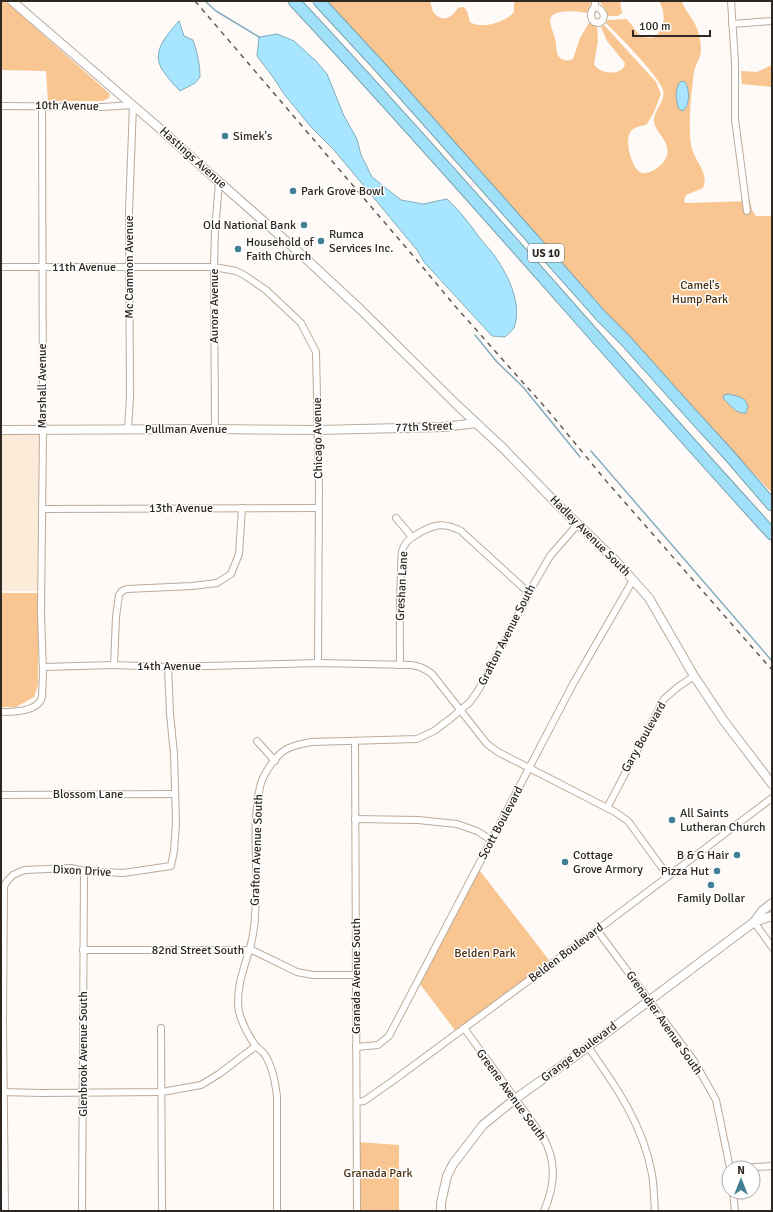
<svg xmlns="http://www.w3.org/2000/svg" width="773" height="1212" font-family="Signika,sans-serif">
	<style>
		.built { fill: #fdebda }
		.green { fill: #f9c590; fill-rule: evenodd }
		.water { fill: #a7e6fe; stroke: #83adbc }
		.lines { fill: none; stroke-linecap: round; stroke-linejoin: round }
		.stream { stroke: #83adbc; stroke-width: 1.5 }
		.minor-casing { stroke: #baab9c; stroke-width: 8 }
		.tertiary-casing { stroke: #baab9c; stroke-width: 10 }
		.motorway-casing { stroke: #78a0ae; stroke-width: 13 }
		.minor { stroke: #fff; stroke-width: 6 }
		.tertiary { stroke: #fff; stroke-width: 8 }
		.motorway { stroke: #a0e1f9; stroke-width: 11 }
		.rail { stroke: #605a55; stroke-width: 1.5; stroke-dasharray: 5 5; stroke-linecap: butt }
		.poi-dot { fill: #407f94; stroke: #fff; stroke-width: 1.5 }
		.labels { text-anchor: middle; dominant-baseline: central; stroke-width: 3; stroke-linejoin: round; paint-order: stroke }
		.shield { fill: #fff; stroke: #6d6864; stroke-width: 1 }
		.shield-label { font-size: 11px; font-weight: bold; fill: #2e2822 }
		.street-label { font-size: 12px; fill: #2e2822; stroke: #fff }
		.poi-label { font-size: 12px; fill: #2e2822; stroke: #fff; text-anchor: start }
		.park-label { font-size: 12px; fill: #4a2f10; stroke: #fff }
	</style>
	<rect width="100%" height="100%" fill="#fdfaf7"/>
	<!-- built -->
	<path class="built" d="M1 430H43L41 591H1Z"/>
	<!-- green -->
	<g class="green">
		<path d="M1 1H5L110 94 109 98 103 101H48L46 71 1 70Z"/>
		<path d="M326 1H430L433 12C443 23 450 19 458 8L464 7 467 11 470 22C482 30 506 22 514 12V1H591L590 6 587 13C579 11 551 8 550 20 550 26 554 33 555 39 557 44 555 52 559 57 562 61 569 61 573 59L580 38 589 23 597 27 598 41 594 64C598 74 624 77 625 63L607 41 601 27 604 25 656 82 661 94 654 112 647 124C643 126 639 126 635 128 625 132 628 150 631 158 633 163 636 171 642 173 651 175 665 164 667 155 671 140 653 132 654 119 655 109 666 101 663 90 659 76 618 35 606 23L608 20 626 19C636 27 635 38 652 38 666 32 666 12 659 1H682C684 9 690 15 694 22 699 31 701 42 701 52 700 59 695 65 694 72 691 93 688 124 691 145 693 160 710 172 703 188L686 195 684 201 686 203 750 201 752 210 756 216H772V493L656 368 370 49ZM681 82C691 93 689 93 687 107L680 110C676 103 674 88 681 82Z"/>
		<path d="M599 1H620L622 13 618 16H608L606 10Z"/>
		<path d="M772 65V87L742 84 741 71 757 72Z"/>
		<path d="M1 593H38V685L34 697 16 707H1Z"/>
		<path d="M477 867 552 964 457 1033 417 980Z"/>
		<path d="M357 1142 399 1145V1211H357Z"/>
	</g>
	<!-- water -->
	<g class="water">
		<path d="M179 21 184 36 193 40C197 52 200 64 200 77L195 83 180 91C174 85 168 78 163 71 150 52 167 35 179 21Z"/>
		<path d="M277 34 294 41 316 61 327 74 344 116 357 139 361 155 372 177 401 200 423 204 447 199C460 211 469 223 479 237 485 245 493 252 498 261 510 279 522 306 514 328 512 331 508 334 505 337L492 336 424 262 417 250 359 180 333 149 311 127 284 94 273 77 257 56 259 37Z"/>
		<path d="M681 81 685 82C690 90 690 105 683 111L679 109C676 101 674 88 681 81Z"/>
		<path d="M729 394 740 397 745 400 748 406 746 413C737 415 729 404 723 398L724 395Z"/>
	</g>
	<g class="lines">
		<!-- stream -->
		<g class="stream">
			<path d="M205 1 216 11 259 37"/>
			<path d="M475 335 497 362 523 387 580 457"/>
			<path d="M591 451 772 661"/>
		</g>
		<defs>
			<g id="minor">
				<path d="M595 1V6C591 11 589 17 594 22L599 23 603 20 604 15 601 10 595 6"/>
				<path d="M731 1 735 63V119L747 211"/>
				<path d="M732 24 772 21"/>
				<path d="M1 106 102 107 133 105 129 212 130 397 128 429"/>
				<path d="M1 267H214L236 271 244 275 266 290 301 323 316 352 319 486 318 663"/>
				<path d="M215 429 214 267 215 231 219 182"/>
				<path d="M42 509 319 508"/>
				<path d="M396 518 412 537"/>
				<path d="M114 665 116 617 119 595 122 591 127 589 192 586 217 583 231 574 239 554 242 508"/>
				<path d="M400 665C400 635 399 605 401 575 401 567 401 558 402 551 404 544 410 538 416 535 433 524 443 522 461 531L529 593"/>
				<path d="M43 667 114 665 168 667 318 663 411 665C420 666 425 669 432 674L487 744 498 752 615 812 628 821 668 876"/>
				<path d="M1 712C13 712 38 712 42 697L43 673 41 613 43 430 42 106"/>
				<path d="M257 741 275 761"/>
				<path d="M355 741 357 1211"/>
				<path d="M1 795 175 794"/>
				<path d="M607 808 664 699 678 687 694 676"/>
				<path d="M355 819 418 820 457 824 477 831 491 840"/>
				<path d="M754 922 772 947"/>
				<path d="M597 930 694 1061 716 1100 730 1168"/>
				<path d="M83 950H252L297 972 313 975H356"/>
				<path d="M161 1028 162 1211"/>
				<path d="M464 1028 543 1137C557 1162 555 1185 544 1211"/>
				<path d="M356 1047 378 1045 389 1036 573 684 633 580"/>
				<path d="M588 1047C616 1086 643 1125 652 1174 654 1186 654 1199 655 1211"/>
				<path d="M1 1092 42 1093 162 1092 201 1085 219 1074 256 1046"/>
				<path d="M357 1102 364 1101 394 1080 597 930 772 798"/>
				<path d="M742 1168 772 1166"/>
				<path d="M733 1192 735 1211"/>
				<path d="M5 1211 3 1023 4 886 8 880 13 875 24 870 71 868 84 871 123 873 171 866 174 851 176 823 174 754 170 714 168 667"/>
				<path d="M82 1211 84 871"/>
				<path d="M277 1211V1096C275 1082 273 1068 265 1055 263 1051 258 1049 255 1045 248 1035 242 1023 239 1012 235 988 245 966 251 944 253 935 255 924 255 914 259 872 251 828 260 787 262 776 275 756 285 750 293 745 302 744 311 742L417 739 434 731 450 719 470 702 479 689 535 582 550 556 578 524"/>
			</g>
			<g id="tertiary">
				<path d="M12 1 158 127 201 166 303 256 361 310 457 405 504 449 557 504 615 560 649 598 694 676 724 721 772 784"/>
				<path d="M1 430 215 429 318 430 444 427 476 423"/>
				<path d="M754 922 772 916"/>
				<path d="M441 1211V1203L447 1176 453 1164 483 1125 515 1099 574 1057 754 922 762 911 772 903"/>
			</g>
			<g id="motorway">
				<path d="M294 1C457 175 611 358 772 534"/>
				<path d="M319 1 380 67 602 317 626 341 695 418 729 455 772 505"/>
			</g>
		</defs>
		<!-- minor casing -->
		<use href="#minor" class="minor-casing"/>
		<!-- tertiary casing -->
		<use href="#tertiary" class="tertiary-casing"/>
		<!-- motorway casing -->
		<use href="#motorway" class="motorway-casing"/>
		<!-- minor -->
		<use href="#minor" class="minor"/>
		<!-- tertiary -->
		<use href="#tertiary" class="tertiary"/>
		<!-- motorway -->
		<use href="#motorway" class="motorway"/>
		<!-- rail -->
		<path class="rail" d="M195 1 415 258 455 306 551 414 607 482 772 670"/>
	</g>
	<!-- markers -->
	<g class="poi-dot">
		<circle cx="225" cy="136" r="4"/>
		<circle cx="293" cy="191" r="4"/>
		<circle cx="304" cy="225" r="4"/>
		<circle cx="321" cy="241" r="4"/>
		<circle cx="238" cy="249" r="4"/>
		<circle cx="672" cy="820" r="4"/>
		<circle cx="737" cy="855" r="4"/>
		<circle cx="565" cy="862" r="4"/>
		<circle cx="717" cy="871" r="4"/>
		<circle cx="711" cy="885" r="4"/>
	</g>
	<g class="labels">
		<!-- shield labels -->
		<rect class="shield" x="528" y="244" width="36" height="18" rx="3"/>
		<g class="shield-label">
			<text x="546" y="253">US 10</text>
		</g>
		<!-- street labels -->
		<g class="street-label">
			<text transform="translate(67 106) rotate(1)">10th Avenue</text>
			<text transform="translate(193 158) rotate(42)">Hastings Avenue</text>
			<text x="84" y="267">11th Avenue</text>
			<text transform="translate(129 267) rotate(-90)">Mc Cammon Avenue</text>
			<text transform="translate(214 306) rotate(-90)">Aurora Avenue</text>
			<text transform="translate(42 386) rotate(-90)">Marshall Avenue</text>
			<text transform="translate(424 427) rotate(-2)">77th Street</text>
			<text x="186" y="429">Pullman Avenue</text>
			<text transform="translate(318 438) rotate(-91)">Chicago Avenue</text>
			<text x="181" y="508">13th Avenue</text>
			<text transform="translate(590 536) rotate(45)">Hadley Avenue South</text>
			<text transform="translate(402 586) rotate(-87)">Greshan Lane</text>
			<text transform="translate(507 635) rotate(-63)">Grafton Avenue South</text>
			<text x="169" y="666">14th Avenue</text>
			<text transform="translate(644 737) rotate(-61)">Gary Boulevard</text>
			<text x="88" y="794">Blossom Lane</text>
			<text transform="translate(501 823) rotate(-62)">Scott Boulevard</text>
			<text transform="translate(257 850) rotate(-88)">Grafton Avenue South</text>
			<text transform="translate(82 871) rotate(3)">Dixon Drive</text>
			<text x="198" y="950">82nd Street South</text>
			<text transform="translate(566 953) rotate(-37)">Belden Boulevard</text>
			<text transform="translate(356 976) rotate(-90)">Granada Avenue South</text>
			<text transform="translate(664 1023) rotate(55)">Grenadier Avenue South</text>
			<text transform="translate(579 1052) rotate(-37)">Grange Boulevard</text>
			<text transform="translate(83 1054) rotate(-90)">Glenbrook Avenue South</text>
			<text transform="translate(511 1095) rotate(54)">Greene Avenue South</text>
		</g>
		<!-- poi labels -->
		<g class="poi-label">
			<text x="233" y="136">Simek's</text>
			<text x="301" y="191">Park Grove Bowl</text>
			<text x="296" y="225" text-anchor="end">Old National Bank</text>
			<text x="329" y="234">Rumca<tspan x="329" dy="14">Services Inc.</tspan></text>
			<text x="246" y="242">Household of<tspan x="246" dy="14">Faith Church</tspan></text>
			<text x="680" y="813">All Saints<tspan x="680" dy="14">Lutheran Church</tspan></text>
			<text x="573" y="855">Cottage<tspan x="573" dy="14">Grove Armory</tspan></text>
			<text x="729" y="855" text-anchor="end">B &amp; G Hair</text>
			<text x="709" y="871" text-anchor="end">Pizza Hut</text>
			<text x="711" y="898" text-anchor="middle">Family Dollar</text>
		</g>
		<!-- park labels -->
		<g class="park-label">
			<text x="700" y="285">Camel's<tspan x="700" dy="14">Hump Park</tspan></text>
			<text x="485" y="953">Belden Park</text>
			<text x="378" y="1173">Granada Park</text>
		</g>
	</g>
	<!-- border -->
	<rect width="773" height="1212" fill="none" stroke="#2e2822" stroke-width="4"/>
	<!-- north arrow -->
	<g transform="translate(741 1180)"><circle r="19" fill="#ffffff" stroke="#aba9a7"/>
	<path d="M0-3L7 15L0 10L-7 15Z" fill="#407f94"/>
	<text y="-6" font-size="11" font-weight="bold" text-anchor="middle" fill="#2e2822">N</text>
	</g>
	<!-- scale -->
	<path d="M633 30v6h77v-6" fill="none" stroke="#2e2822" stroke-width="2"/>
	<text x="639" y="30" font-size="12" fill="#2e2822" stroke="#ffffff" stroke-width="3" paint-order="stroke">100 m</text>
</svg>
